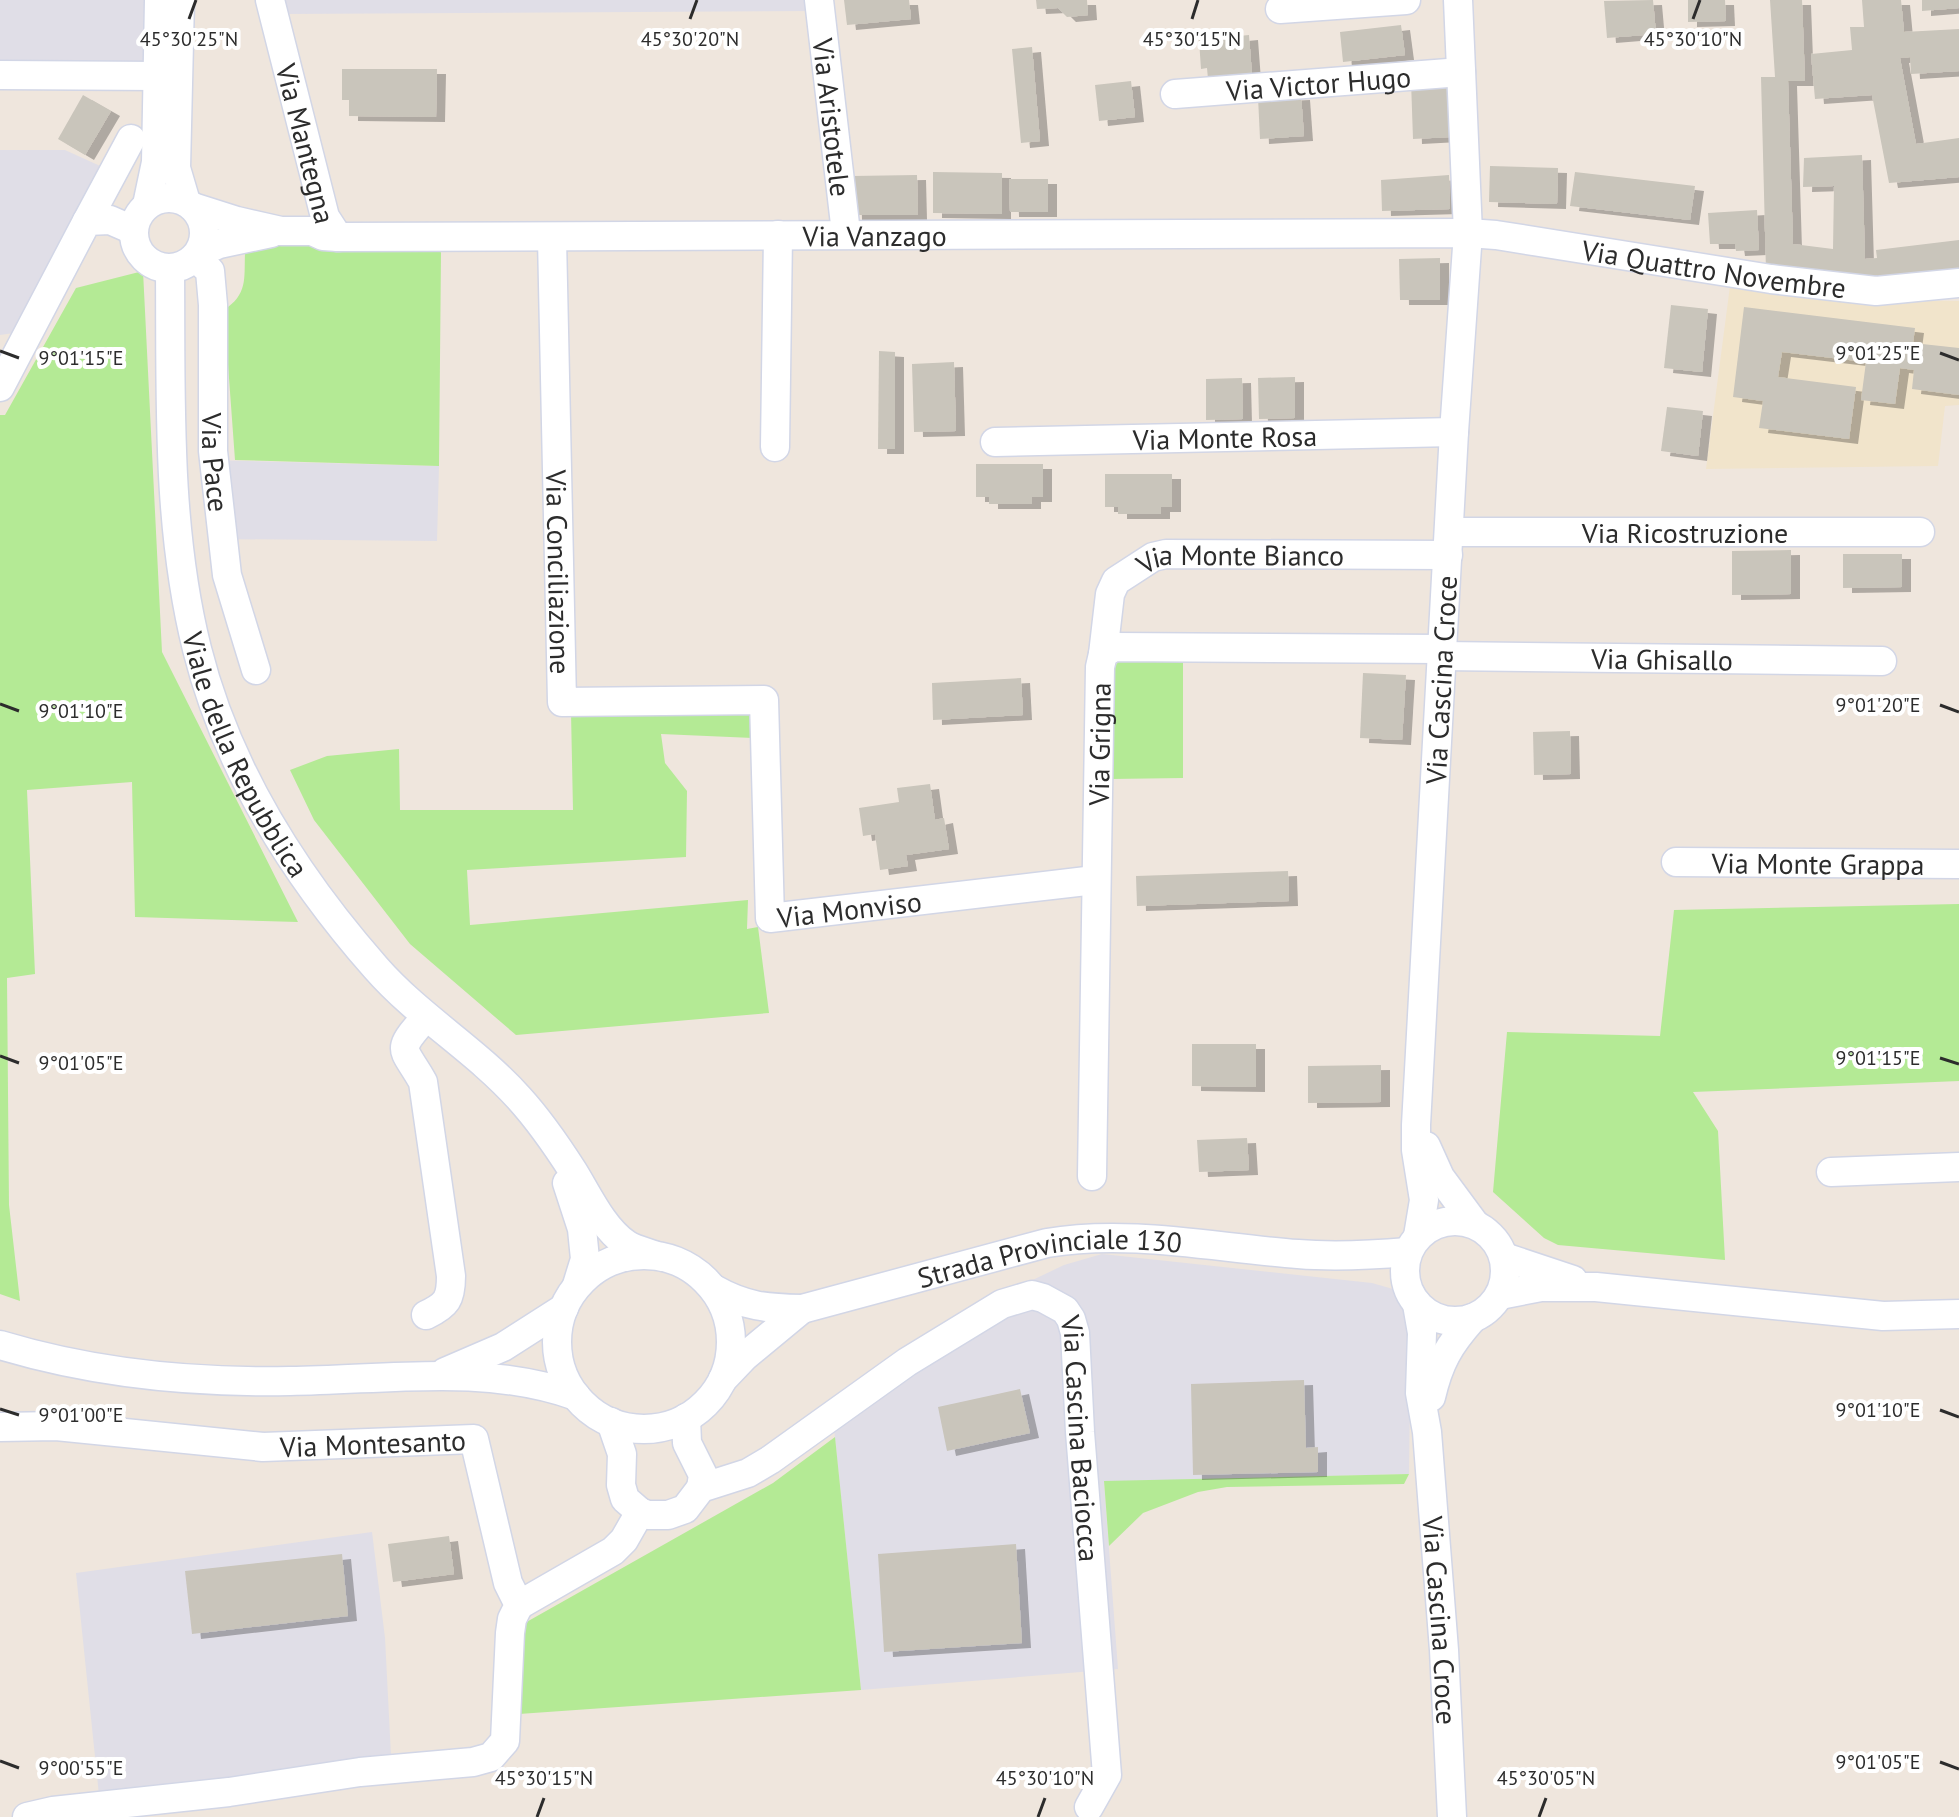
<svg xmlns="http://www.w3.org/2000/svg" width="1959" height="1817" font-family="'PT Sans',sans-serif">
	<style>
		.industrial { fill: #e0dee7 }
		.education { fill: #f1e4cb }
		.green { fill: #b4ea95 }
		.building { fill: #c9c5bb; filter: url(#shadow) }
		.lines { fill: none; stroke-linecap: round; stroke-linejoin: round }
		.minor-casing { stroke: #d2d6e6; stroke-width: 31 }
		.minor { stroke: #fff; stroke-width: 28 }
		.ticks { fill: none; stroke: #2c2c2c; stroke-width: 3 }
		.labels { text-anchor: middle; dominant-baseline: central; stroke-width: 8; stroke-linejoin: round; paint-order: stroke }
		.street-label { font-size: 28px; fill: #2c2c2c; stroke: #fff }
		.ticks-label { font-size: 20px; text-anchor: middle; fill: #2c2c2c; stroke: #fff; stroke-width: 8; stroke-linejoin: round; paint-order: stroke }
	</style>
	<defs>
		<filter id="shadow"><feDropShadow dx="9" dy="5" stdDeviation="0" flood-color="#0004"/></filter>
	</defs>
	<rect width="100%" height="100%" fill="#efe6dd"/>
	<!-- industrial -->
	<g class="industrial">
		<path d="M0 0H164L162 65 0 62Z"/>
		<path d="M282 0H814L815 11 285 14Z"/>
		<path d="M0 150H65L109 170 21 332 0 335Z"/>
		<path d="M210 460 439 466 437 541 214 539Z"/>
		<path d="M1102 1254 1372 1283 1393 1289 1404 1298 1411 1317 1409 1474 1104 1482 1118 1669 861 1690 832 1409 1018 1287 1064 1265Z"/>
		<path d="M372 1532 385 1638 391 1756 225 1782 99 1795 76 1573Z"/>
	</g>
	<!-- education -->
	<path class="education" d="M1730 286 1868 300 1959 301V405L1945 406 1938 466 1706 469Z"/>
	<!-- green -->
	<g class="green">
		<path d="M268 246H439L441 253 439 466 235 460 224 310C248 294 244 279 245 253Z"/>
		<path d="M143 271 162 652 298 922 135 917 132 782 27 790 35 974 7 978 9 1205 20 1301 0 1294V415H5L76 288Z"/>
		<path d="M1121 659 1183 660V778L1111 779 1113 668Z"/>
		<path d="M571 712H748L753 720V738L661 734 665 763 687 791 686 857 467 870 470 925 748 900 747 929 758 927 769 1013 516 1035 410 944 314 820 290 770 327 756 399 749 400 810H573Z"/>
		<path d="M1959 904V1081L1693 1092 1718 1131 1725 1260 1558 1245 1544 1238 1493 1192 1507 1032 1660 1036 1674 910Z"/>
		<path d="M835 1437 861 1690 519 1714 523 1624 773 1483Z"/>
		<path d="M1409 1474 1404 1484 1227 1487 1198 1492 1143 1513 1109 1546 1104 1481Z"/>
	</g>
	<!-- building -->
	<g class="building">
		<path d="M844 0H909L911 19 847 25Z"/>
		<path d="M1036 0H1087L1088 15 1067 17 1058 8 1037 9Z"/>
		<path d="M1653 0 1656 34 1607 38 1604 1Z"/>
		<path d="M1688 0H1725L1726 21 1688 22Z"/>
		<path d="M1770 0H1802L1805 81H1788L1793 244 1833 249 1834 186 1803 187 1804 158 1862 155 1865 259 1877 258 1876 250 1959 240V269L1828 279 1766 271 1761 77H1775Z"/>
		<path d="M1862 0H1901L1904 32 1959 29V71L1911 74 1910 57 1900 58 1916 144 1959 138V177L1889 183 1872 95 1815 99 1811 54 1852 50 1850 27H1864Z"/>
		<path d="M1922 0H1959V8L1922 11Z"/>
		<path d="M1401 25 1405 55 1343 62 1340 32Z"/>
		<path d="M1249 35 1252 75 1208 79 1207 68 1201 69 1199 40Z"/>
		<path d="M1032 47 1040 141 1021 143 1012 49Z"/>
		<path d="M342 69H437L436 117 349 116V100H342Z"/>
		<path d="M1448 80 1450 137 1413 139 1411 81Z"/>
		<path d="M1131 81 1135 117 1099 121 1095 85Z"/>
		<path d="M83 95 111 111 85 155 58 139Z"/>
		<path d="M1301 95 1304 136 1260 139 1258 97Z"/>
		<path d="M1490 166 1558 168 1557 204 1489 202Z"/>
		<path d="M933 172 1002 173V214L933 213Z"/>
		<path d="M1575 172 1695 186 1690 220 1570 206Z"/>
		<path d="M917 175 918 215H853L852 176Z"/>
		<path d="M1449 175 1450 209 1382 211 1381 180Z"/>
		<path d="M1009 179H1048V212H1010Z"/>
		<path d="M1757 210 1759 250 1736 251 1735 244H1710L1708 213Z"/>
		<path d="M1440 258V300H1400L1399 259Z"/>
		<path d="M1671 305 1708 309 1702 372 1664 368Z"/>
		<path d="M1744 307 1915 328 1913 343 1959 348V395L1912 389 1914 370 1900 368 1895 404 1861 400 1866 362 1782 352 1778 377 1856 387 1849 439 1759 428 1763 401 1733 397Z"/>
		<path d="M879 351 895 352V449H878Z"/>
		<path d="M954 362 956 431 914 432 912 364Z"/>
		<path d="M1295 377V418L1259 419 1258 378Z"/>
		<path d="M1242 378 1243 419 1206 420V379Z"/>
		<path d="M1667 407 1703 411 1698 456 1661 451Z"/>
		<path d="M976 464H1043V497H1032V504H989V497H976Z"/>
		<path d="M1105 474H1172V507H1161V514H1118V507H1105Z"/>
		<path d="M1791 550V594L1732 595V551Z"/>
		<path d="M1843 554H1902V587L1843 588Z"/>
		<path d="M1363 673 1406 675 1402 740 1360 738Z"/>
		<path d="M1021 678 1023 715 933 720 932 683Z"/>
		<path d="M1570 731 1571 774 1534 775 1533 732Z"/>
		<path d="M930 784 935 820 944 818 949 849 906 855 908 866 880 870 875 834 863 836 859 808 899 802 897 788Z"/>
		<path d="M1288 871 1289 901 1137 906 1136 876Z"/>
		<path d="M1192 1044H1256V1087L1192 1086Z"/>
		<path d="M1381 1065V1102L1308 1103V1066Z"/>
		<path d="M1247 1138 1249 1170 1199 1172 1197 1140Z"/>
		<path d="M1304 1380 1306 1448 1318 1447V1472L1193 1475 1191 1384Z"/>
		<path d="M1020 1389 1030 1433 947 1451 938 1407Z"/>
		<path d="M449 1536 454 1574 393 1582 388 1544Z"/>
		<path d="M1016 1544 1022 1643 884 1652 878 1554Z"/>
		<path d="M342 1554 348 1616 192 1634 185 1571Z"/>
	</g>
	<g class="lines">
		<defs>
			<g id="minor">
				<path d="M180 0 176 168 186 202"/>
				<path id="s1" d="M270 0 325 217 338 237"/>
				<path id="s2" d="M819 0 846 233"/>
				<path d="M1280 9 1406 0"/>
				<path d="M0 75 158 76"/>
				<path id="s3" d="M1175 94 1461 72"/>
				<circle cx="169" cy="233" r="35"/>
				<path d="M147 205 156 162 159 0"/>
				<path id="s4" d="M193 207 237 221 281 231H312L323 236 338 237 1468 233 1496 235 1771 279 1876 291 1959 283"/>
				<path d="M87 221 131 139"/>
				<path id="s5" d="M552 238 562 702 764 700 770 918 1095 880"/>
				<path d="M199 253 219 244 271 233"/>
				<path id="s6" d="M195 257 210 271 213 305V451L227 575 256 670"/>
				<path id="s7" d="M170 269C171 396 166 525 197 649 227 769 295 876 376 968 419 1017 476 1050 519 1098 539 1120 557 1146 573 1171 588 1195 602 1227 626 1244 633 1249 645 1252 654 1255"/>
				<path d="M0 387 87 221 110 220 133 230"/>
				<path id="s8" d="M995 442 1454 432"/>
				<path d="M775 447 778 235"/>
				<path id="s9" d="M1449 532H1920"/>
				<path id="s10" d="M1103 654 1110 594 1116 581 1153 557 1166 554 1448 555"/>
				<path id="s11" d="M1442 656 1882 661"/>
				<path id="s12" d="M1676 862 1959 864"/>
				<path d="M426 1017C394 1053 403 1046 423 1082L451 1276C451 1299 447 1305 426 1315"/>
				<path d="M1426 1146 1440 1177 1474 1223"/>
				<path d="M1831 1172 1959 1167"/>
				<path id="s13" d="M1092 1176 1100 667 1103 654 1114 647 1442 649"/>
				<path d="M567 1183 582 1229 585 1259 577 1285"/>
				<circle cx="1455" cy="1271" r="50"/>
				<path id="s14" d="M1418 1236 1424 1200 1416 1150V1125L1454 432 1468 233 1458 0"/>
				<circle cx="644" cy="1342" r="87"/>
				<path d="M1504 1257 1573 1280"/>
				<path id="s15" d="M714 1289C746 1307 766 1308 802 1309L1047 1243C1130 1229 1215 1248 1298 1254 1334 1257 1372 1255 1408 1252"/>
				<path d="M1500 1295 1541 1287H1596L1883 1316 1959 1314"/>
				<path id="s16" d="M1417 1304 1422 1333 1420 1393 1427 1432 1444 1650 1452 1817"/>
				<path d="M0 1345C93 1373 193 1383 290 1381 386 1380 483 1363 576 1396"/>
				<path d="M445 1372 503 1347 564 1308"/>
				<path d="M723 1379 744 1357 802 1309"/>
				<path d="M1431 1397C1439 1362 1449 1345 1473 1318"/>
				<path d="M686 1418 687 1443 703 1475 701 1488"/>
				<path id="s17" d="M611 1422 622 1454 621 1485 625 1499 640 1512 648 1515H668L685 1509 701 1488 748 1473 770 1460 907 1362 1002 1304 1032 1295 1043 1298 1065 1310 1071 1319 1075 1333 1080 1432 1107 1775 1089 1807"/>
				<path id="s18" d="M0 1427 56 1426 263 1447 474 1439 508 1583 519 1605 512 1619 510 1633 505 1741 491 1757 473 1762 360 1772 229 1792 53 1811 27 1817"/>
				<path d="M519 1605 613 1551 624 1540 640 1512"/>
			</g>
		</defs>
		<!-- minor casing -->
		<use href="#minor" class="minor-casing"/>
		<!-- minor -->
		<use href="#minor" class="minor"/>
	</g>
	<!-- ticks -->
	<path class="ticks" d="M189 19 196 0M690 19 697 0M1192 19 1198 0M1693 19 1700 0M0 351 19 358M1940 353 1959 360M0 704 19 711M1940 705 1959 712M0 1056 19 1063M1940 1058 1959 1064M0 1409 19 1415M1940 1410 1959 1417M0 1761 19 1768M1940 1762 1959 1769M537 1817 544 1798M1038 1817 1045 1798M1539 1817 1546 1798"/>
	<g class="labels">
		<!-- street labels -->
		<g class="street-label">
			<text stroke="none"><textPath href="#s3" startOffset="144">Via Victor Hugo</textPath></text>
			<text stroke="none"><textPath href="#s2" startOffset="118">Via Aristotele</textPath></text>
			<text stroke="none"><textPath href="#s1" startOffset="148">Via Mantegna</textPath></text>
			<text stroke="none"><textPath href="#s4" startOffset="686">Via Vanzago</textPath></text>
			<text stroke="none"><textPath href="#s4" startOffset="1528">Via Quattro Novembre</textPath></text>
			<text stroke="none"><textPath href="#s8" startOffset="230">Via Monte Rosa</textPath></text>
			<text stroke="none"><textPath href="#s6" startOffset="212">Via Pace</textPath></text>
			<text stroke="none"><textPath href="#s9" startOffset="236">Via Ricostruzione</textPath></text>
			<text stroke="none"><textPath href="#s10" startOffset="206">Via Monte Bianco</textPath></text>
			<text stroke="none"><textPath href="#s5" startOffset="334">Via Conciliazione</textPath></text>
			<text stroke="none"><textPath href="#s11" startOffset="220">Via Ghisallo</textPath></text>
			<text stroke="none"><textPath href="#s14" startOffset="558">Via Cascina Croce</textPath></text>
			<text stroke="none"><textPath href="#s13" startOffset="432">Via Grigna</textPath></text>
			<text stroke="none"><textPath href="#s7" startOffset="498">Viale della Repubblica</textPath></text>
			<text stroke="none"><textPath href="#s12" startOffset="142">Via Monte Grappa</textPath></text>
			<text stroke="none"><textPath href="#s5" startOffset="964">Via Monviso</textPath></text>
			<text stroke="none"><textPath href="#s15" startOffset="346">Strada Provinciale 130</textPath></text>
			<text stroke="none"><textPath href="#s17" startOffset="726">Via Cascina Baciocca</textPath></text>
			<text stroke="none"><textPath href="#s18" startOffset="374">Via Montesanto</textPath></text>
			<text stroke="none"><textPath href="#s16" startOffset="318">Via Cascina Croce</textPath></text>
		</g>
	</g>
	<g class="ticks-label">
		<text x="690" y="46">45°30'20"N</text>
		<text x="1192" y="46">45°30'15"N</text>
		<text x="189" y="46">45°30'25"N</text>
		<text x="1693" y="46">45°30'10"N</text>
		<text x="1878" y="360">9°01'25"E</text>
		<text x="81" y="365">9°01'15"E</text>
		<text x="1878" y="712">9°01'20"E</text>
		<text x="81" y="718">9°01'10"E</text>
		<text x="1878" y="1065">9°01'15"E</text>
		<text x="81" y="1070">9°01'05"E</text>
		<text x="1878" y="1417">9°01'10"E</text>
		<text x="81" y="1422">9°01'00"E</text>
		<text x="1878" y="1769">9°01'05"E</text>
		<text x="81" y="1775">9°00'55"E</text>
		<text x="544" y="1785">45°30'15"N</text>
		<text x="1045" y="1785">45°30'10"N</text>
		<text x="1546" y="1785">45°30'05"N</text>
	</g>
</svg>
